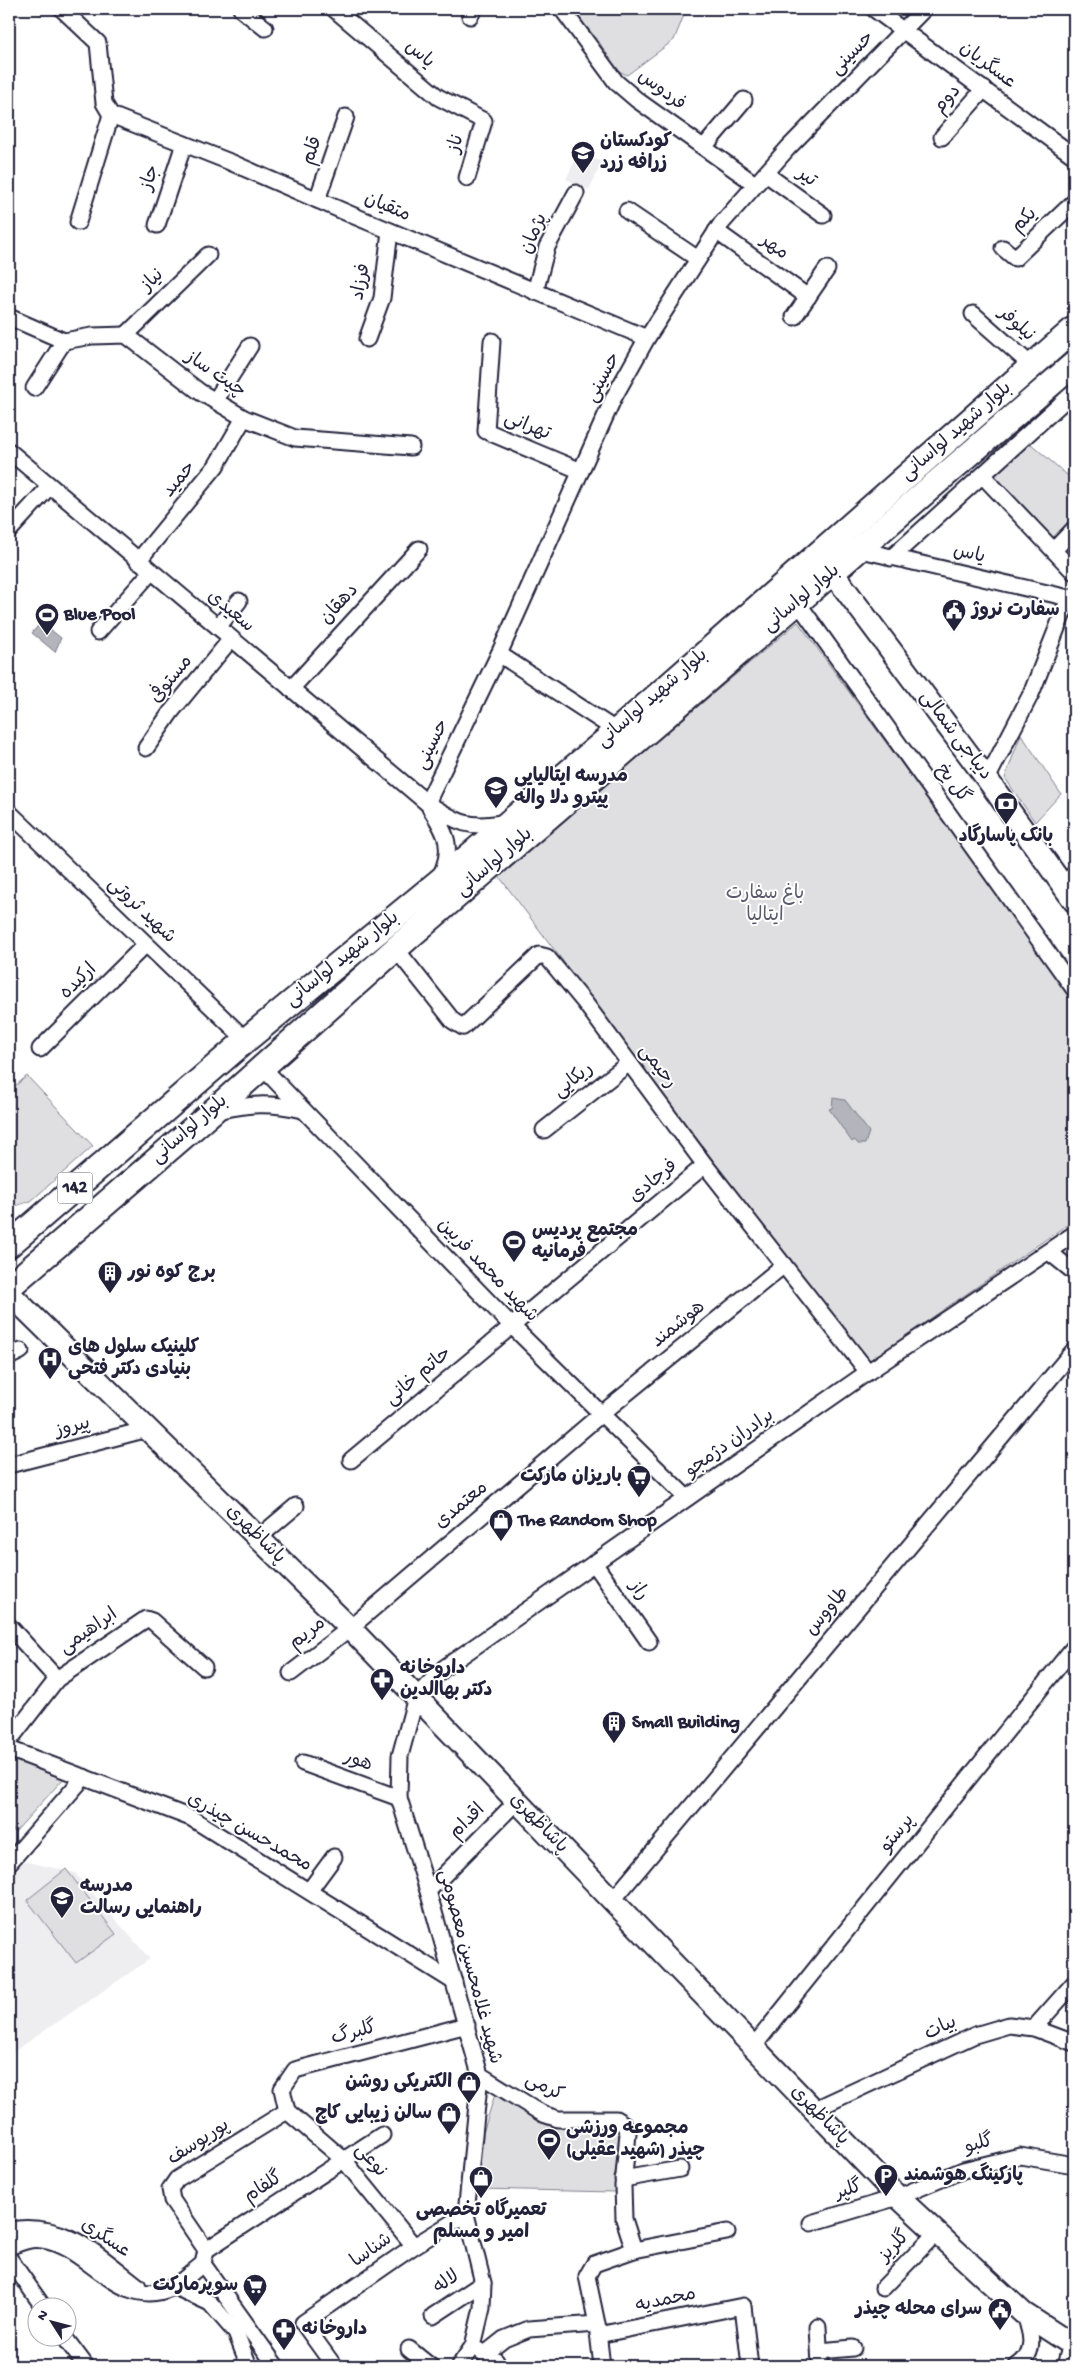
<svg xmlns="http://www.w3.org/2000/svg" width="1083" height="2375" font-family="'Gochi Hand','Playpen Sans Arabic',sans-serif">
	<style>
		.built { fill: #eeeef1 }
		.green { fill: #dfdfe2; stroke: #80808e }
		.water { fill: #b4b4bc; stroke: #7a7a88 }
		.lines { fill: none; stroke-linecap: round; stroke-linejoin: round }
		.minor-casing { stroke: #22223b; stroke-width: 19 }
		.secondary-casing { stroke: #22223b; stroke-width: 25 }
		.primary-casing { stroke: #22223b; stroke-width: 28 }
		.minor { stroke: #fff; stroke-width: 15 }
		.secondary { stroke: #fff; stroke-width: 21 }
		.primary { stroke: #fff; stroke-width: 24 }
		.labels { text-anchor: middle; dominant-baseline: central; stroke-width: 4; stroke-linejoin: round; paint-order: stroke }
		.shield { fill: #fff; stroke: #646476; stroke-width: 1 }
		.shield-label { font-size: 18px; font-weight: bold; fill: #22223b }
		.street-label { font-size: 19px; fill: #22223b; stroke: #fff }
		.poi-label { font-size: 19px; font-weight: bold; fill: #22223b; stroke: #fff; text-anchor: start }
		.park-label { font-size: 19px; fill: #5b5b6d; stroke: #fff }
	</style>
	<rect width="100%" height="100%" fill="#fff"/>
	<filter id="ink" filterUnits="userSpaceOnUse"><feTurbulence type="fractalNoise" baseFrequency=".02" numOctaves="2"/><feDisplacementMap in="SourceGraphic" scale="10" xChannelSelector="R" yChannelSelector="G"/><feConvolveMatrix kernelMatrix="1 2 1 2 8 2 1 2 1" color-interpolation-filters="sRGB"/></filter>
	<g filter="url(#ink)">
		<!-- built -->
		<g class="built">
			<path d="M580 151 602 162 589 190 566 179Z"/>
			<path d="M24 1861 75 1873 150 1959 9 2055V1878Z"/>
		</g>
		<!-- green -->
		<g class="green">
			<path d="M571 9H681L684 15 674 40 627 75 615 69 598 40Z"/>
			<path d="M1030 443 1074 481V515L1053 538 995 476Z"/>
			<path d="M798 622 1074 1000V1220L866 1363 498 875Z"/>
			<path d="M1021 734 1061 794 1035 822 1005 778Z"/>
			<path d="M27 1076 93 1146 31 1201 9 1208V1091Z"/>
			<path d="M9 1755 65 1777 15 1832 9 1825Z"/>
			<path d="M66 1869 116 1934 76 1963 27 1900Z"/>
			<path d="M495 2094C512 2097 519 2112 534 2119 560 2132 591 2130 619 2132L615 2192 478 2189 483 2133Z"/>
		</g>
		<!-- water -->
		<g class="water">
			<path d="M41 622 61 638 55 652 32 633Z"/>
			<path d="M833 1098 845 1100 869 1132 865 1144H858L855 1140 852 1142 829 1109 832 1108Z"/>
		</g>
		<g class="lines">
			<defs>
				<g id="minor">
					<path d="M62 9 98 43 104 103 111 115 230 162 352 215 647 338"/>
					<path d="M241 9 265 28"/>
					<path d="M334 9 438 97 484 121 467 178"/>
					<path d="M562 9 616 82 637 100 755 184"/>
					<path d="M874 9 1074 156"/>
					<path d="M470 16 474 9"/>
					<path d="M942 137 984 89"/>
					<path d="M704 147 744 100"/>
					<path d="M766 174 823 215"/>
					<path d="M317 200 346 117"/>
					<path d="M627 211 698 259"/>
					<path d="M78 222 111 115"/>
					<path d="M157 225 184 144"/>
					<path d="M716 231 808 297"/>
					<path d="M1003 248 1015 258 1074 202"/>
					<path d="M535 292 547 247 576 193"/>
					<path d="M973 314 1032 366"/>
					<path d="M9 317 64 341 92 336 126 335 200 392 244 418 295 438 411 447"/>
					<path d="M794 317 827 269"/>
					<path d="M126 335 208 255"/>
					<path d="M367 339 382 298 390 231"/>
					<path d="M492 341 486 431 581 471"/>
					<path d="M34 388 64 341"/>
					<path d="M215 401 250 346"/>
					<path d="M9 451 427 803C457 822 468 830 505 822"/>
					<path d="M983 476 1074 572"/>
					<path d="M9 531 50 486"/>
					<path d="M861 550 1069 598 1074 596"/>
					<path d="M1054 550 1074 529"/>
					<path d="M891 558 1074 392"/>
					<path d="M138 561 216 466 244 418"/>
					<path d="M798 603 1074 989"/>
					<path d="M218 627 239 601"/>
					<path d="M98 632 151 572"/>
					<path d="M499 654 617 731"/>
					<path d="M291 689 419 549"/>
					<path d="M146 748 171 712 231 639"/>
					<path d="M987 779 1031 694 1069 598"/>
					<path d="M427 803 499 654 614 397 647 338 721 224 788 148 924 9"/>
					<path d="M430 808C447 834 454 848 440 877"/>
					<path d="M9 812 246 1040"/>
					<path d="M1063 885 1074 874"/>
					<path d="M396 949 453 1021 463 1027 539 955 547 957 585 1003 705 1165 868 1372"/>
					<path d="M40 1049 146 944"/>
					<path d="M262 1067 512 1326 687 1498"/>
					<path d="M216 1111C250 1104 268 1102 303 1110"/>
					<path d="M544 1130 629 1063"/>
					<path d="M1049 1252 1074 1272"/>
					<path d="M9 1357 21 1351"/>
					<path d="M351 1460 705 1165"/>
					<path d="M9 1465 148 1429"/>
					<path d="M258 1538 296 1506"/>
					<path d="M594 1563 649 1642"/>
					<path d="M9 1626 57 1679"/>
					<path d="M291 1673 350 1628 600 1415 784 1265"/>
					<path d="M9 1741 57 1679 146 1619 152 1621 204 1667"/>
					<path d="M9 1749 191 1818 454 1982"/>
					<path d="M303 1763 399 1798"/>
					<path d="M9 1863 84 1777"/>
					<path d="M309 1891 334 1857"/>
					<path d="M428 1891 516 1802"/>
					<path d="M613 1900 1074 1350"/>
					<path d="M1034 2028 1074 1983"/>
					<path d="M753 2047 1074 1647"/>
					<path d="M480 2075 543 2114 558 2119H616L624 2124 628 2133 623 2186 624 2219 634 2250"/>
					<path d="M813 2110 975 2035 1009 2025 1034 2028 1074 2043"/>
					<path d="M287 2111 282 2089 295 2070 467 2025"/>
					<path d="M287 2111 344 2160 414 2246"/>
					<path d="M623 2179 680 2169"/>
					<path d="M811 2223 898 2197 963 2170 1020 2156 1074 2165"/>
					<path d="M9 2230C66 2221 96 2254 138 2286"/>
					<path d="M9 2247C19 2243 30 2238 42 2240 88 2246 121 2313 173 2287 183 2281 193 2271 203 2264L206 2250"/>
					<path d="M206 2250 172 2200 170 2189 177 2179 287 2111"/>
					<path d="M206 2250 382 2135"/>
					<path d="M9 2258 44 2308"/>
					<path d="M203 2264 276 2366"/>
					<path d="M173 2286 210 2303 236 2333 249 2366"/>
					<path d="M883 2288 935 2234"/>
					<path d="M433 2316 483 2283"/>
					<path d="M818 2327 820 2366"/>
					<path d="M598 2335 743 2306 750 2366"/>
					<path d="M65 2338 86 2366"/>
					<path d="M409 2349 430 2366"/>
					<path d="M479 2350 496 2361 498 2366"/>
					<path d="M820 2351 853 2348"/>
					<path d="M485 2354 504 2339 529 2329 597 2324"/>
					<path d="M334 2366 303 2323 414 2246 466 2214"/>
					<path d="M459 2366 473 2346 482 2308 483 2283 466 2214 480 2075 428 1891 399 1798 400 1756 416 1697 444 1668 868 1372 1074 1234"/>
					<path d="M602 2366 597 2324 587 2276 594 2264 634 2250 727 2232"/>
					<path d="M1017 2366C1037 2353 1032 2332 1023 2313"/>
					<path d="M1065 2366 1071 2344"/>
				</g>
				<g id="secondary">
					<path d="M833 573 987 779 1074 901"/>
					<path d="M9 1293 350 1628 898 2197 1023 2313 1074 2346"/>
				</g>
				<g id="primary">
					<path d="M9 1245 246 1040 437 883 617 731 1074 329"/>
					<path d="M9 1287 212 1112 401 944 1074 364"/>
				</g>
			</defs>
			<!-- minor casing -->
			<use href="#minor" class="minor-casing"/>
			<!-- secondary casing -->
			<use href="#secondary" class="secondary-casing"/>
			<!-- primary casing -->
			<use href="#primary" class="primary-casing"/>
			<!-- minor -->
			<use href="#minor" class="minor"/>
			<!-- secondary -->
			<use href="#secondary" class="secondary"/>
			<!-- primary -->
			<use href="#primary" class="primary"/>
		</g>
	</g>
	<!-- icons -->
	<defs>
		<symbol id="school-pin" viewBox="-11 -11 22 30"><path d="M0 17L-7.5 6A9.5 9.5 0 1 1 7.5 6Z" fill="#22223b" stroke="#fff"/><path d="M0-5L7-2L0 1L-7-2ZM-4 1L0 2.5L4 1V4Q0 6-4 4Z" fill="#fff"/></symbol>
		<symbol id="civic-pin" viewBox="-11 -11 22 30"><path d="M0 17L-7.5 6A9.5 9.5 0 1 1 7.5 6Z" fill="#22223b" stroke="#fff"/><path d="M-.6-6.5H3V-4.5H.6V-3L4-1V1h2V6H-6V1h2V-1L-.6-3ZM-1.2 2.5V6h2.4V2.5Z" fill="#fff"/></symbol>
		<symbol id="stadium-pin" viewBox="-11 -11 22 30"><path d="M0 17L-7.5 6A9.5 9.5 0 1 1 7.5 6Z" fill="#22223b" stroke="#fff"/><path d="M0-5a6.5 5 0 1 0 0 10a6.5 5 0 1 0 0-10ZM-3.5-1.8h7v3.6h-7Z" fill="#fff"/></symbol>
		<symbol id="bank-pin" viewBox="-11 -11 22 30"><path d="M0 17L-7.5 6A9.5 9.5 0 1 1 7.5 6Z" fill="#22223b" stroke="#fff"/><path d="M-6-4H6V4H-6ZM0-2.3a2.3 2.3 0 1 0 0 4.6a2.3 2.3 0 1 0 0-4.6Z" fill="#fff"/></symbol>
		<symbol id="building-pin" viewBox="-11 -11 22 30"><path d="M0 17L-7.5 6A9.5 9.5 0 1 1 7.5 6Z" fill="#22223b" stroke="#fff"/><path d="M-4-6H4V6H1V3H-1V6H-4ZM-2.5-4.3h1.7v1.8h-1.7ZM.8-4.3h1.7v1.8H.8ZM-2.5-1h1.7V.8h-1.7ZM.8-1h1.7V.8H.8Z" fill="#fff"/></symbol>
		<symbol id="hospital-pin" viewBox="-11 -11 22 30"><path d="M0 17L-7.5 6A9.5 9.5 0 1 1 7.5 6Z" fill="#22223b" stroke="#fff"/><path d="M-5-5h3v3.5h4V-5h3V5h-3V1.5h-4V5h-3Z" fill="#fff"/></symbol>
		<symbol id="supermarket-pin" viewBox="-11 -11 22 30"><path d="M0 17L-7.5 6A9.5 9.5 0 1 1 7.5 6Z" fill="#22223b" stroke="#fff"/><path d="M-6-5.5h2.5l.6 2H6L4.5 2H-2.5L-4.4-4H-6ZM-1.5 3.2a1.3 1.3 0 1 0 .1 0ZM3 3.2a1.3 1.3 0 1 0 .1 0Z" fill="#fff"/></symbol>
		<symbol id="shop-pin" viewBox="-11 -11 22 30"><path d="M0 17L-7.5 6A9.5 9.5 0 1 1 7.5 6Z" fill="#22223b" stroke="#fff"/><path d="M-5-2.5h2.3a2.7 3.5 0 0 1 5.4 0H5L5.5 6h-11ZM-1.5-2.5h3a1.5 2.3 0 0 0-3 0Z" fill="#fff"/></symbol>
		<symbol id="pharmacy-pin" viewBox="-11 -11 22 30"><path d="M0 17L-7.5 6A9.5 9.5 0 1 1 7.5 6Z" fill="#22223b" stroke="#fff"/><path d="M-2-6h4v4h4v4h-4v4h-4v-4h-4v-4h4Z" fill="#fff"/></symbol>
		<symbol id="parking-pin" viewBox="-11 -11 22 30"><path d="M0 17L-7.5 6A9.5 9.5 0 1 1 7.5 6Z" fill="#22223b" stroke="#fff"/><path d="M-3.5-5.5H1a3.5 3.5 0 0 1 0 7H-1V5.5H-3.5ZM-1-3.4V-.6H.8a1.4 1.4 0 0 0 0-2.8Z" fill="#fff"/></symbol>
	</defs>
	<g fill-rule="evenodd">
		<use href="#school-pin" x="569" y="139" width="28" height="38"/>
		<use href="#civic-pin" x="940" y="597" width="28" height="38"/>
		<use href="#stadium-pin" x="33" y="601" width="28" height="38"/>
		<use href="#school-pin" x="482" y="774" width="28" height="38"/>
		<use href="#bank-pin" x="992" y="790" width="28" height="38"/>
		<use href="#stadium-pin" x="500" y="1228" width="28" height="38"/>
		<use href="#building-pin" x="96" y="1259" width="28" height="38"/>
		<use href="#hospital-pin" x="36" y="1345" width="28" height="38"/>
		<use href="#supermarket-pin" x="625" y="1463" width="28" height="38"/>
		<use href="#shop-pin" x="487" y="1507" width="28" height="38"/>
		<use href="#pharmacy-pin" x="368" y="1666" width="28" height="38"/>
		<use href="#building-pin" x="600" y="1709" width="28" height="38"/>
		<use href="#school-pin" x="48" y="1884" width="28" height="38"/>
		<use href="#shop-pin" x="455" y="2069" width="28" height="38"/>
		<use href="#shop-pin" x="435" y="2100" width="28" height="38"/>
		<use href="#stadium-pin" x="535" y="2126" width="28" height="38"/>
		<use href="#parking-pin" x="872" y="2162" width="28" height="38"/>
		<use href="#shop-pin" x="467" y="2164" width="28" height="38"/>
		<use href="#supermarket-pin" x="241" y="2272" width="28" height="38"/>
		<use href="#civic-pin" x="986" y="2296" width="28" height="38"/>
		<use href="#pharmacy-pin" x="270" y="2316" width="28" height="38"/>
	</g>
	<g class="labels">
		<!-- shield labels -->
		<rect class="shield" x="57.5" y="1172.5" width="35" height="31" rx="4"/>
		<g class="shield-label">
			<text x="75" y="1188">142</text>
		</g>
		<!-- street labels -->
		<g class="street-label">
			<text transform="translate(853 54) rotate(-45)">حسینی</text>
			<text transform="translate(419 55) rotate(40)">یاس</text>
			<text transform="translate(987 66) rotate(37)">عسگریان</text>
			<text transform="translate(661 91) rotate(37)">فردوس</text>
			<text transform="translate(948 100) rotate(-49)">دوم</text>
			<text transform="translate(457 144) rotate(-74)">ناز</text>
			<text transform="translate(313 151) rotate(-70)">قلم</text>
			<text transform="translate(151 178) rotate(-71)">جاز</text>
			<text transform="translate(806 178) rotate(36)">تیر</text>
			<text transform="translate(387 208) rotate(23)">متقیان</text>
			<text transform="translate(1025 221) rotate(-44)">یکم</text>
			<text transform="translate(535 234) rotate(-67)">پژمان</text>
			<text transform="translate(774 248) rotate(36)">مهر</text>
			<text transform="translate(153 281) rotate(-44)">نیاز</text>
			<text transform="translate(362 282) rotate(-79)">فرزاد</text>
			<text transform="translate(1016 325) rotate(42)">نیلوفر</text>
			<text transform="translate(215 375) rotate(34)">چیت ساز</text>
			<text transform="translate(604 378) rotate(-62)">حسینی</text>
			<text transform="translate(527 427) rotate(22)">تهرانی</text>
			<text transform="translate(957 432) rotate(-41)">بلوار شهید لواسانی</text>
			<text transform="translate(180 480) rotate(-50)">حمید</text>
			<text transform="translate(969 555) rotate(13)">یاس</text>
			<text transform="translate(802 599) rotate(-40)">بلوار لواسانی</text>
			<text transform="translate(340 605) rotate(-48)">دهقان</text>
			<text transform="translate(230 612) rotate(40)">سعیدی</text>
			<text transform="translate(172 680) rotate(-51)">مستوفی</text>
			<text transform="translate(653 699) rotate(-41)">بلوار شهید لواسانی</text>
			<text transform="translate(955 736) rotate(53)">دیباجی شمالی</text>
			<text transform="translate(433 745) rotate(-64)">حسینی</text>
			<text transform="translate(952 784) rotate(54)">گل یخ</text>
			<text transform="translate(495 863) rotate(-41)">بلوار لواسانی</text>
			<text transform="translate(141 911) rotate(44)">شهید ثروتی</text>
			<text transform="translate(343 960) rotate(-39)">بلوار شهید لواسانی</text>
			<text transform="translate(79 982) rotate(-44)">ارکیده</text>
			<text transform="translate(657 1067) rotate(53)">رحیمی</text>
			<text transform="translate(574 1081) rotate(-38)">ریکایی</text>
			<text transform="translate(190 1130) rotate(-41)">بلوار لواسانی</text>
			<text transform="translate(654 1182) rotate(-40)">فرجادی</text>
			<text transform="translate(487 1271) rotate(46)">شهید محمد فربین</text>
			<text transform="translate(679 1325) rotate(-39)">هوشمند</text>
			<text transform="translate(419 1377) rotate(-40)">حاتم خانی</text>
			<text transform="translate(73 1428) rotate(-14)">پیروز</text>
			<text transform="translate(730 1444) rotate(-35)">برادران دژمجو</text>
			<text transform="translate(462 1506) rotate(-40)">معتمدی</text>
			<text transform="translate(255 1535) rotate(45)">پاشاظهری</text>
			<text transform="translate(638 1591) rotate(55)">راز</text>
			<text transform="translate(828 1612) rotate(-50)">طاووس</text>
			<text transform="translate(89 1632) rotate(-35)">ابراهیمی</text>
			<text transform="translate(308 1634) rotate(-38)">مریم</text>
			<text transform="translate(358 1762) rotate(20)">هور</text>
			<text transform="translate(468 1822) rotate(-45)">اقدام</text>
			<text transform="translate(538 1824) rotate(46)">پاشاظهری</text>
			<text transform="translate(249 1833) rotate(30)">محمدحسن چیذری</text>
			<text transform="translate(898 1834) rotate(-51)">پرستو</text>
			<text transform="translate(469 1967) rotate(75)">شهید غلامحسین معصومی</text>
			<text transform="translate(941 2029) rotate(-25)">بیات</text>
			<text transform="translate(354 2034) rotate(-15)">گلبرگ</text>
			<text transform="translate(544 2088) rotate(27)">کرمی</text>
			<text transform="translate(819 2116) rotate(46)">پاشاظهری</text>
			<text transform="translate(199 2143) rotate(-33)">پوریوسف</text>
			<text transform="translate(979 2145) rotate(-14)">گلبو</text>
			<text transform="translate(370 2161) rotate(49)">نوعی</text>
			<text transform="translate(264 2188) rotate(-33)">گلفام</text>
			<text transform="translate(849 2191) rotate(-17)">گلپر</text>
			<text transform="translate(105 2239) rotate(34)">عسگری</text>
			<text transform="translate(895 2247) rotate(-46)">گلریز</text>
			<text transform="translate(372 2251) rotate(-35)">شناسا</text>
			<text transform="translate(447 2283) rotate(-34)">لاله</text>
			<text transform="translate(666 2301) rotate(-12)">محمدیه</text>
		</g>
		<!-- poi labels -->
		<g class="poi-label">
			<text x="600" y="142">کودکستان<tspan x="600" dy="22">زرافه زرد</tspan></text>
			<text x="972" y="611">سفارت نروژ</text>
			<text x="64" y="615">Blue Pool</text>
			<text x="514" y="777">مدرسه ایتالیایی<tspan x="514" dy="22">پیترو دلا واله</tspan></text>
			<text x="1006" y="837" text-anchor="middle">بانک پاسارگاد</text>
			<text x="532" y="1231">مجتمع پردیس<tspan x="532" dy="22">فرمانیه</tspan></text>
			<text x="128" y="1273">برج کوه نور</text>
			<text x="68" y="1348">کلینیک سلول های<tspan x="68" dy="22">بنیادی دکتر فتحی</tspan></text>
			<text x="622" y="1477" text-anchor="end">باریزان مارکت</text>
			<text x="518" y="1521">The Random Shop</text>
			<text x="400" y="1669">داروخانه<tspan x="400" dy="22">دکتر بهاالدین</tspan></text>
			<text x="632" y="1723">Small Building</text>
			<text x="80" y="1887">مدرسه<tspan x="80" dy="22">راهنمایی رسالت</tspan></text>
			<text x="452" y="2083" text-anchor="end">الکتریکی روشن</text>
			<text x="432" y="2114" text-anchor="end">سالن زیبایی کاچ</text>
			<text x="566" y="2129">مجموعه ورزشی<tspan x="566" dy="22">چیذر (شهید عقیلی)</tspan></text>
			<text x="904" y="2176">پارکینگ هوشمند</text>
			<text x="481" y="2211" text-anchor="middle">تعمیرگاه تخصصی<tspan x="481" dy="22">امیر و مسلم</tspan></text>
			<text x="238" y="2286" text-anchor="end">سوپرمارکت</text>
			<text x="982" y="2310" text-anchor="end">سرای محله چیذر</text>
			<text x="302" y="2330">داروخانه</text>
		</g>
		<!-- park labels -->
		<g class="park-label">
			<text x="765" y="894">باغ سفارت<tspan x="765" dy="22">ایتالیا</tspan></text>
		</g>
	</g>
	<!-- margin -->
	<rect width="1083" height="2375" fill="none" stroke="#fff" stroke-width="30"/>
	<rect x="15" y="15" width="1053" height="2345" fill="none" stroke="#22223b" stroke-width="2" filter="url(#ink)"/>
	<!-- north arrow -->
	<g transform="translate(52 2322) rotate(306)"><circle r="24" fill="#ffffff" stroke="#a7a7b1"/>
	<path d="M0-4L9 19L0 12L-9 19Z" fill="#22223b"/>
	<text y="-8" font-size="14" font-weight="bold" text-anchor="middle" fill="#22223b">N</text>
	</g>
</svg>
